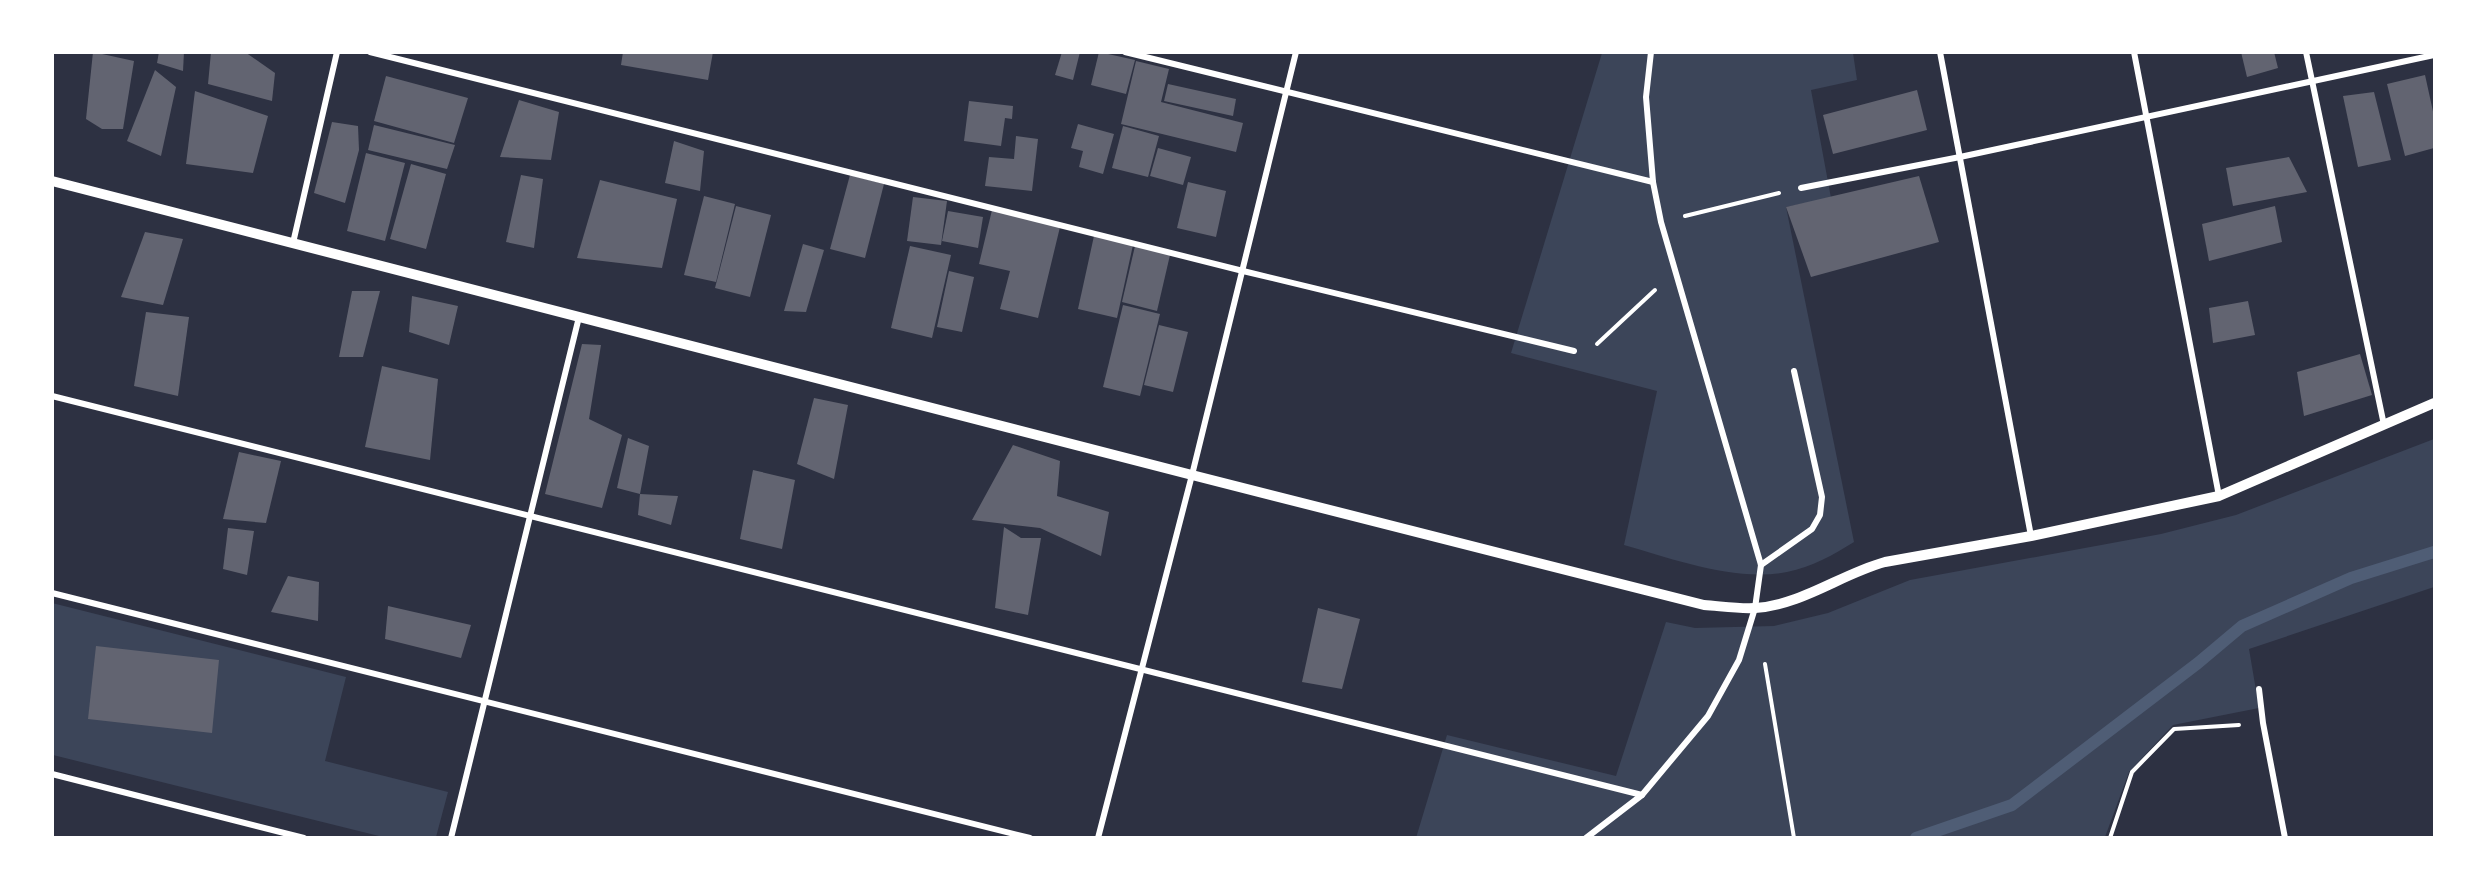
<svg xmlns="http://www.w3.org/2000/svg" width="2487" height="890" font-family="'Fira Sans',sans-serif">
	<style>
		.green { fill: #3c4559 }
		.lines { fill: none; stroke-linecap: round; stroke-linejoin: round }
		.stream { stroke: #4f5d75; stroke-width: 12 }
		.building { fill: #626471 }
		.path { stroke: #fff; stroke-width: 4 }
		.minor { stroke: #fff; stroke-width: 6 }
		.tertiary { stroke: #fff; stroke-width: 10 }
	</style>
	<rect width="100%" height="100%" fill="#2d3142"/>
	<!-- green -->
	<g class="green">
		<path d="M1602 53H1853L1857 80 1811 90 1831 198 1786 207 1854 542C1833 555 1812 567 1787 572 1735 582 1673 559 1624 545L1657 391 1511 353Z"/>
		<path d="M2434 439V587L2249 649 2259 708 2173 725 2129 772 2105 837 1416 838 1447 735 1616 776 1666 622 1695 628 1774 626 1828 613 1910 580 2161 534 2236 515Z"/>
		<path d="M52 603 346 677 325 761 448 792 436 837H383L53 755Z"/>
	</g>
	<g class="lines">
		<!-- stream -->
		<path class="stream" d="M1916 838 2012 805 2198 663 2242 626 2351 578 2434 552"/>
	</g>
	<!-- building -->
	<g class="building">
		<path d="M93 52 134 61 123 129H102L86 119Z"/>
		<path d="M159 52H184L183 71 157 63Z"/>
		<path d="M211 52H245L275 73 272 101 208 84Z"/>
		<path d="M623 52H713L708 80 621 65Z"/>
		<path d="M1062 52H1080L1073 80 1055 75Z"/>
		<path d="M1099 52 1135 60 1126 94 1091 85Z"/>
		<path d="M2241 52H2274L2278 68 2247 77Z"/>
		<path d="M1136 61 1169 69 1161 102 1243 123 1236 152 1121 124Z"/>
		<path d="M155 70 176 87 161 156 127 141Z"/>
		<path d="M2425 75 2434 116V148L2405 156 2387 84Z"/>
		<path d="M386 76 468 98 454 143 374 121Z"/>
		<path d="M1168 84 1236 99 1233 116 1164 101Z"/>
		<path d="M1917 90 1927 130 1833 154 1823 115Z"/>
		<path d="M195 91 268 116 253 173 186 164Z"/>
		<path d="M2374 92 2391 160 2358 167 2343 96Z"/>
		<path d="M519 100 559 112 551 160 500 157Z"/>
		<path d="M969 101 1013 106 1012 119 1005 118 1001 146 964 141Z"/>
		<path d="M332 122 358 126 359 150 345 203 314 193Z"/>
		<path d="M1078 124 1114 134 1103 174 1079 167 1083 151 1071 148Z"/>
		<path d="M374 125 455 145 447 169 368 150Z"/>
		<path d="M1123 126 1159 136 1148 177 1112 168Z"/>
		<path d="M1016 136 1038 139 1032 191 985 186 989 157 1014 159Z"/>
		<path d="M674 141 704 151 700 191 665 183Z"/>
		<path d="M1158 148 1191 157 1183 185 1150 176Z"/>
		<path d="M366 153 405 163 385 241 347 231Z"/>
		<path d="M2289 157 2307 192 2233 206 2226 168Z"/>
		<path d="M411 164 446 174 426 249 390 239Z"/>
		<path d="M521 175 543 179 534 248 506 242Z"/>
		<path d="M850 175 884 184 865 258 830 249Z"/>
		<path d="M1919 176 1939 242 1811 277 1786 207Z"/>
		<path d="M600 180 677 199 662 268 577 258Z"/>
		<path d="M1188 182 1226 191 1216 237 1177 228Z"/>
		<path d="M704 196 735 204 716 282 684 275Z"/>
		<path d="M913 197 947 201 941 245 907 241Z"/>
		<path d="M736 206 771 215 750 297 715 288Z"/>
		<path d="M2275 206 2282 242 2209 261 2202 224Z"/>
		<path d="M992 210 1060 227 1038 318 1000 309 1010 271 979 264Z"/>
		<path d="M948 211 983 217 978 248 942 241Z"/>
		<path d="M145 232 183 239 163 305 121 297Z"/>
		<path d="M1094 236 1133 245 1117 318 1078 309Z"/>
		<path d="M803 244 824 250 806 312 784 311Z"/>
		<path d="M910 246 951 255 932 338 891 328Z"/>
		<path d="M1135 246 1170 255 1157 311 1122 302Z"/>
		<path d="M949 271 974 277 962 332 937 327Z"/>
		<path d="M352 291H380L363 357H339Z"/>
		<path d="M412 296 458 306 449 345 409 332Z"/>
		<path d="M2248 301 2255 335 2213 343 2209 308Z"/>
		<path d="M1123 305 1160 314 1140 396 1103 387Z"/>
		<path d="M146 312 189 317 178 396 134 386Z"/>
		<path d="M1159 325 1188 332 1173 392 1144 385Z"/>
		<path d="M582 344 601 345 589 419 622 435 602 508 545 494Z"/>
		<path d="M2360 354 2372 395 2304 416 2297 372Z"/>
		<path d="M382 366 438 379 430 460 365 447Z"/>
		<path d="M814 398 848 405 834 479 797 464Z"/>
		<path d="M628 438 649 446 640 494 617 488Z"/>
		<path d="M1013 445 1060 461 1057 496 1109 512 1101 556 1040 528 972 520Z"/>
		<path d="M239 452 281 461 266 523 223 519Z"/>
		<path d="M753 470 795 480 782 549 740 539Z"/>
		<path d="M640 494 678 496 671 525 638 515Z"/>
		<path d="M1004 527 1021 538H1041L1028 615 995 608Z"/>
		<path d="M228 528 254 531 247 575 223 569Z"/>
		<path d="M288 576 319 582 318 621 271 612Z"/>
		<path d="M388 606 471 625 461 658 385 639Z"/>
		<path d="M1318 608 1360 619 1342 689 1302 682Z"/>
		<path d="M96 646 219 660 212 733 88 719Z"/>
	</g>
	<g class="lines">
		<!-- path -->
		<g class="path">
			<path d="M1685 216 1779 193"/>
			<path d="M1597 344 1655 290"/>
			<path d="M1765 664 1794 838"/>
			<path d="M2110 838 2132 772 2174 729 2239 725"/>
		</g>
		<!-- minor -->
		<g class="minor">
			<path d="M370 52 1243 271 1574 351"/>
			<path d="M1125 52 1653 182"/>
			<path d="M1940 52 2031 536"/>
			<path d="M2134 52 2219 496"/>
			<path d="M2306 52 2384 425"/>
			<path d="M1801 188 1960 157 2434 55"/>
			<path d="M293 243 337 52"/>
			<path d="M52 396 1642 795"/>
			<path d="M1761 565 1812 529 1820 515 1822 497 1794 371"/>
			<path d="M52 593 1030 838"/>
			<path d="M2259 689 2263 723 2285 838"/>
			<path d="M52 774 304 838"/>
			<path d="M451 838 579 317"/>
			<path d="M1098 838 1192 475 1296 52"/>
			<path d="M1586 838 1642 795 1708 716 1739 660 1755 608 1761 565 1661 222 1653 182 1646 97 1651 52"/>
		</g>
		<!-- tertiary -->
		<path class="tertiary" d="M52 181 1192 475 1704 605C1720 606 1738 609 1755 608 1802 605 1841 574 1885 562L2031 536 2219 496 2434 403"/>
	</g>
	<!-- border -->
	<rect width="2487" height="890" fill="none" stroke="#ffffff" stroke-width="108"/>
</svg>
